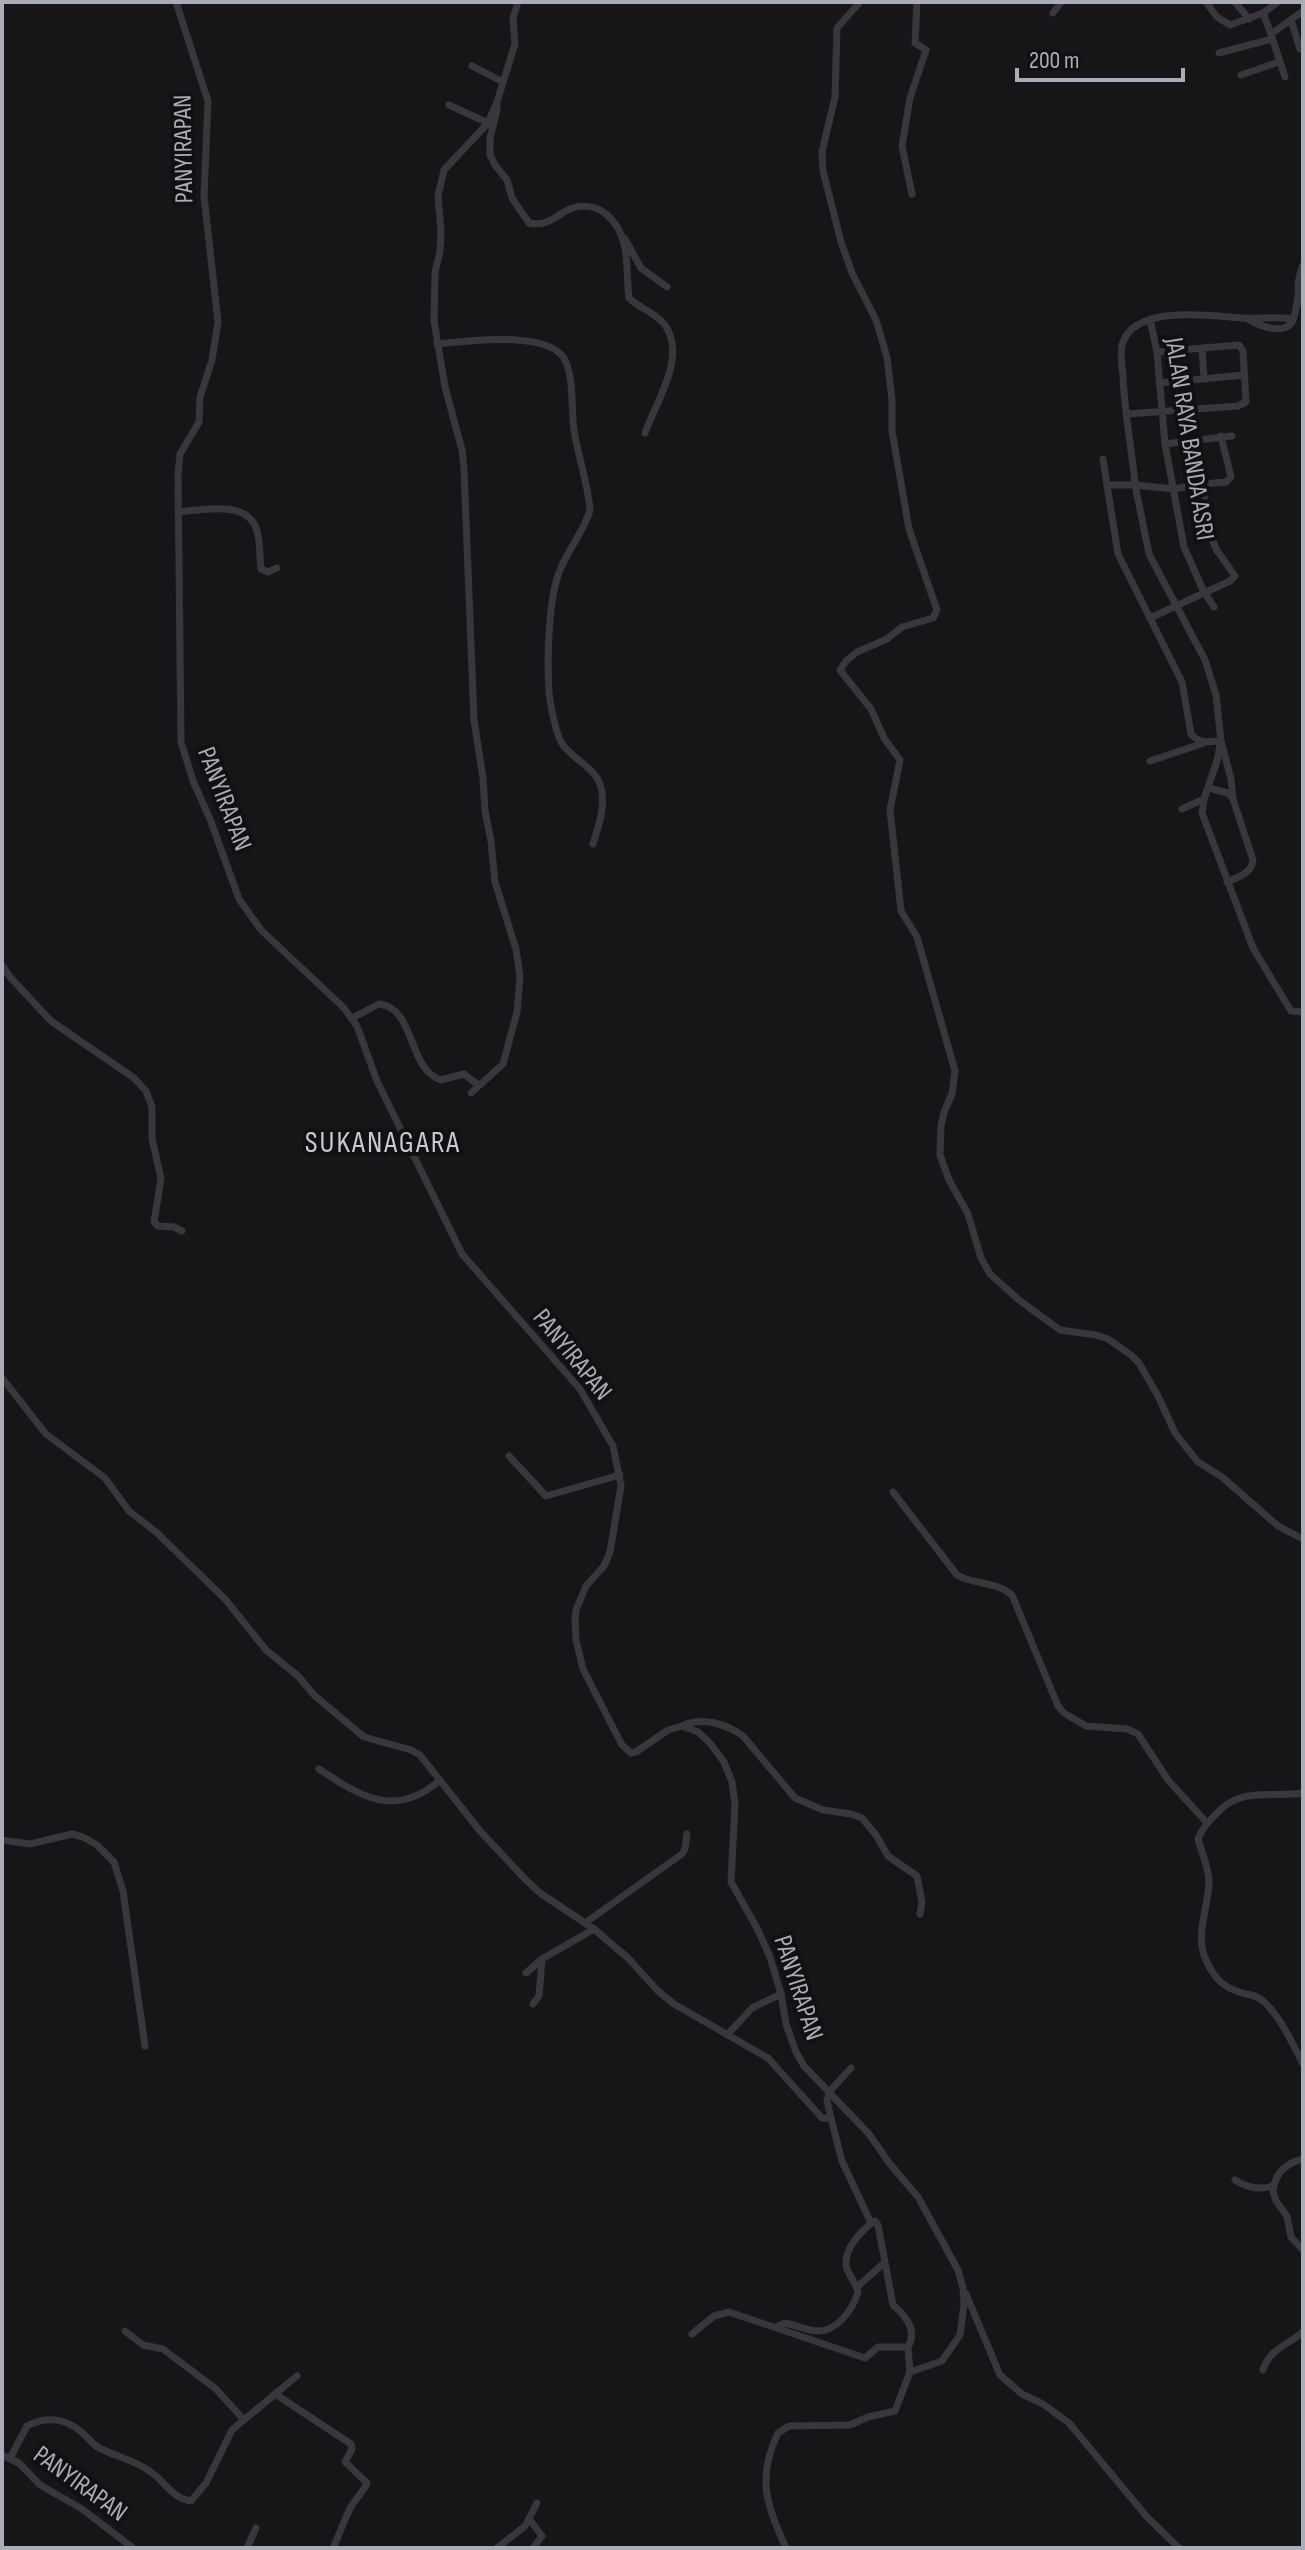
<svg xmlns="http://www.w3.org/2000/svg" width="1305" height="2550" font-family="'Sofia Sans Condensed',sans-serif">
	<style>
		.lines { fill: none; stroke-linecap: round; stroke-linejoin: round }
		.minor { stroke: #37383d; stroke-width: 7 }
		.labels { text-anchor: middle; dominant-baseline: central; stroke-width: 8; stroke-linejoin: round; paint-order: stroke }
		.street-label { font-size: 26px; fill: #a8adb8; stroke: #111113 }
		.quarter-label { font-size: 30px; letter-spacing: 2px; fill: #c9ccd4; stroke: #111113 }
	</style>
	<rect width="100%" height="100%" fill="#161618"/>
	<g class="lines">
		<!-- minor -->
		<g class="minor">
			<path d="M176 2 208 101 204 196 218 322 212 360 200 397 199 422 180 454 178 475 181 742 193 781 210 819 239 899 261 930 344 1008 357 1026 377 1081 462 1254 580 1389 613 1446 621 1486 610 1552 604 1566 586 1586 576 1610 575 1619 576 1640 583 1669 622 1745 631 1753 636 1752 668 1730 682 1726 698 1732 710 1743 724 1762 732 1782 735 1804 731 1882 757 1928 770 1957 781 1994 786 2024 796 2052 804 2066 869 2134 890 2164 918 2197 958 2270 963 2288 964 2304 960 2335 942 2361 910 2372 895 2411 868 2417 850 2425 789 2426 778 2433C756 2479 767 2505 786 2548"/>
			<path d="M518 2 513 18 515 44 497 102V110L490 138V155L495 165 507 180 512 198 529 223C547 227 555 216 570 209 582 204 596 206 606 214 632 236 625 267 629 298 639 308 656 313 665 325 687 357 656 402 645 433"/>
			<path d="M860 2 837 28 835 97 822 152 823 171 841 242 852 273 876 320 887 357 892 400V431L909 529 937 610 933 618 902 627 887 639 857 652 846 661 840 670 871 709 884 738 900 760 890 810 901 911 917 937 955 1071 952 1094 944 1112 941 1126 940 1155 949 1180 968 1214 981 1258 990 1274 1019 1300 1060 1330 1096 1335 1108 1339 1131 1355 1139 1363 1158 1396 1175 1433 1198 1462 1222 1477 1278 1526 1303 1539"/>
			<path d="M1206 2 1217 17 1230 25 1263 13"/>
			<path d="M1235 2 1249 19"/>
			<path d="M1053 13 1061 2"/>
			<path d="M1291 20 1300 49"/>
			<path d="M1271 34 1263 13 1278 2"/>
			<path d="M1219 53 1272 39"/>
			<path d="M472 66 503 82"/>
			<path d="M1241 75 1279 62"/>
			<path d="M1285 77 1271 34 1303 11"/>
			<path d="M449 105 488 123"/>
			<path d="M912 194 902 146 910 98 926 50 915 43 917 2"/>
			<path d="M625 239 641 268 667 287"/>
			<path d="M1303 265C1298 279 1295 290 1303 303"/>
			<path d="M1150 319 1157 352 1165 444 1184 547 1204 592 1214 607"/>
			<path d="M1248 319C1257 325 1284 336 1292 322 1296 315 1297 302 1298 295"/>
			<path d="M437 344C466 341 553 329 566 362 574 382 571 409 574 430 578 457 588 483 590 510 584 532 568 549 560 570 548 599 547 660 549 692 550 703 556 736 563 745 571 756 585 763 594 774 610 792 600 823 593 844"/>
			<path d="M1202 348 1204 379"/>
			<path d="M1159 383 1244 375"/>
			<path d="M1127 414 1238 406 1246 402 1243 351 1239 345 1157 352"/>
			<path d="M1193 442 1202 484 1174 489 1135 485 1149 554 1205 660 1216 695 1221 741 1217 761 1204 799 1202 813 1253 948 1291 1011 1303 1012"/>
			<path d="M1165 444 1232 436"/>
			<path d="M1103 459 1107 485"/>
			<path d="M178 512C202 510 249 499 257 531 261 544 259 557 261 569L268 572 277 568"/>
			<path d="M1150 618 1230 581 1235 576 1216 549 1210 533 1202 484 1226 482 1231 477 1221 436"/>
			<path d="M1150 761 1204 743"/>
			<path d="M1209 788 1228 793 1232 797"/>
			<path d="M1182 809 1204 799"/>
			<path d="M1227 882C1238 877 1252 873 1253 860L1233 799 1231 779 1221 741C1209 742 1200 744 1191 734L1182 682 1118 554 1107 485H1135C1132 448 1124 412 1123 375 1122 366 1120 354 1122 345 1133 303 1212 316 1244 318 1260 319 1276 316 1293 319"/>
			<path d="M2 965 10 977 51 1021 134 1078 146 1091 152 1107V1139L161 1178 154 1222 158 1226 174 1227 182 1231"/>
			<path d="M352 1018 379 1004C416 1008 407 1069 441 1080L464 1074 477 1084H481"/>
			<path d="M471 1093 503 1064 517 1012 520 977 516 949 495 882 491 841 485 811 483 778 474 720 464 469 462 450 445 387 434 321 435 272 440 252 441 231 438 196 444 170 488 123 497 102"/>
			<path d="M2 1378 46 1434 105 1478 129 1511 156 1532 225 1599 266 1650 298 1676 315 1696 364 1737 411 1750 420 1755 480 1831 526 1880 540 1893 594 1929 628 1958 657 1990 674 2004 768 2058 822 2118H831L827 2101 829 2092 851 2068"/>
			<path d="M509 1456 546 1496 620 1475"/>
			<path d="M893 1492 957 1575C974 1585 996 1581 1012 1595L1058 1706 1064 1713 1086 1726 1127 1729 1138 1734 1168 1780 1207 1823"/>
			<path d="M684 1725C704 1717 726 1724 743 1736L795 1798 823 1810 851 1814 862 1818 876 1835 888 1856 917 1876 922 1902 920 1914"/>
			<path d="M319 1769C361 1797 396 1819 440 1780"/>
			<path d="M1303 1793C1271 1798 1242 1786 1217 1813 1209 1821 1202 1828 1198 1839 1202 1854 1208 1865 1209 1881 1209 1907 1194 1935 1206 1960 1215 1980 1225 1989 1246 1994 1252 1995 1258 1996 1263 2001 1281 2017 1292 2043 1303 2064"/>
			<path d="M2 1840 30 1844 72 1834 83 1837 97 1845 114 1862 123 1891 145 2046"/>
			<path d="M585 1923 682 1854 685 1849 687 1834"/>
			<path d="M526 1973 542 1959 594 1929"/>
			<path d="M533 2004 539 1996 542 1960"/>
			<path d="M728 2034 752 2008 781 1994"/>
			<path d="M831 2118 842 2161 871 2223"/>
			<path d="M1303 2159C1286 2163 1275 2173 1273 2191L1276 2201 1287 2216 1291 2237 1303 2250"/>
			<path d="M1235 2180C1248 2188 1258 2190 1273 2186"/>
			<path d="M857 2287 884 2263"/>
			<path d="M966 2294 1000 2375 1022 2394 1043 2404 1069 2423 1147 2517 1179 2548"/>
			<path d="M777 2327 785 2323C795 2325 807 2330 817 2331 837 2332 853 2309 858 2292 856 2283 850 2277 847 2269 841 2252 862 2229 875 2221L878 2225 893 2305C905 2315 918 2330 908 2347"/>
			<path d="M125 2331 143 2345 163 2349 216 2389 244 2420"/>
			<path d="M692 2334 714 2316 729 2312 865 2358 878 2347H908L910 2372"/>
			<path d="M1263 2370C1269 2349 1288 2345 1303 2332"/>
			<path d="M275 2394 297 2376"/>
			<path d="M2 2455 19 2463 40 2485 82 2509 133 2548"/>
			<path d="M10 2458 27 2426C45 2416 65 2418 80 2431 87 2436 92 2444 99 2448 117 2457 135 2460 151 2472 165 2482 173 2499 191 2501L206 2483 232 2430 275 2394 351 2444 352 2449 345 2462 367 2483C364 2491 357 2497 352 2505 344 2519 340 2534 333 2548"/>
			<path d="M530 2520 542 2536 533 2548"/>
			<path d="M247 2548 256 2528"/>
			<path d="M497 2548 525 2526 537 2503"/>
		</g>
	</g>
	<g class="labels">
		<!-- street labels -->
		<g class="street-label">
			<text transform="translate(184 149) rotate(-91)">PANYIRAPAN</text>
			<text transform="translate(1189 439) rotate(81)">JALAN RAYA BANDA ASRI</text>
			<text transform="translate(224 799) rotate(69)">PANYIRAPAN</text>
			<text transform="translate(572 1355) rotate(51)">PANYIRAPAN</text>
			<text transform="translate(798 1988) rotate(72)">PANYIRAPAN</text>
			<text transform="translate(80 2484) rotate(36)">PANYIRAPAN</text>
		</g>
		<!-- quarter labels -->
		<g class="quarter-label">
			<text x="383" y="1143">SUKANAGARA</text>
		</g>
	</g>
	<!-- border -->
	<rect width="1305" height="2550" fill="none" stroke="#a8adb8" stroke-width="8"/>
	<!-- scale -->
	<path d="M1017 68v12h166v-12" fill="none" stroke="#a8adb8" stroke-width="4"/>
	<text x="1029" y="68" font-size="24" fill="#a8adb8" stroke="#111113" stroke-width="6" paint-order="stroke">200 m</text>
</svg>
